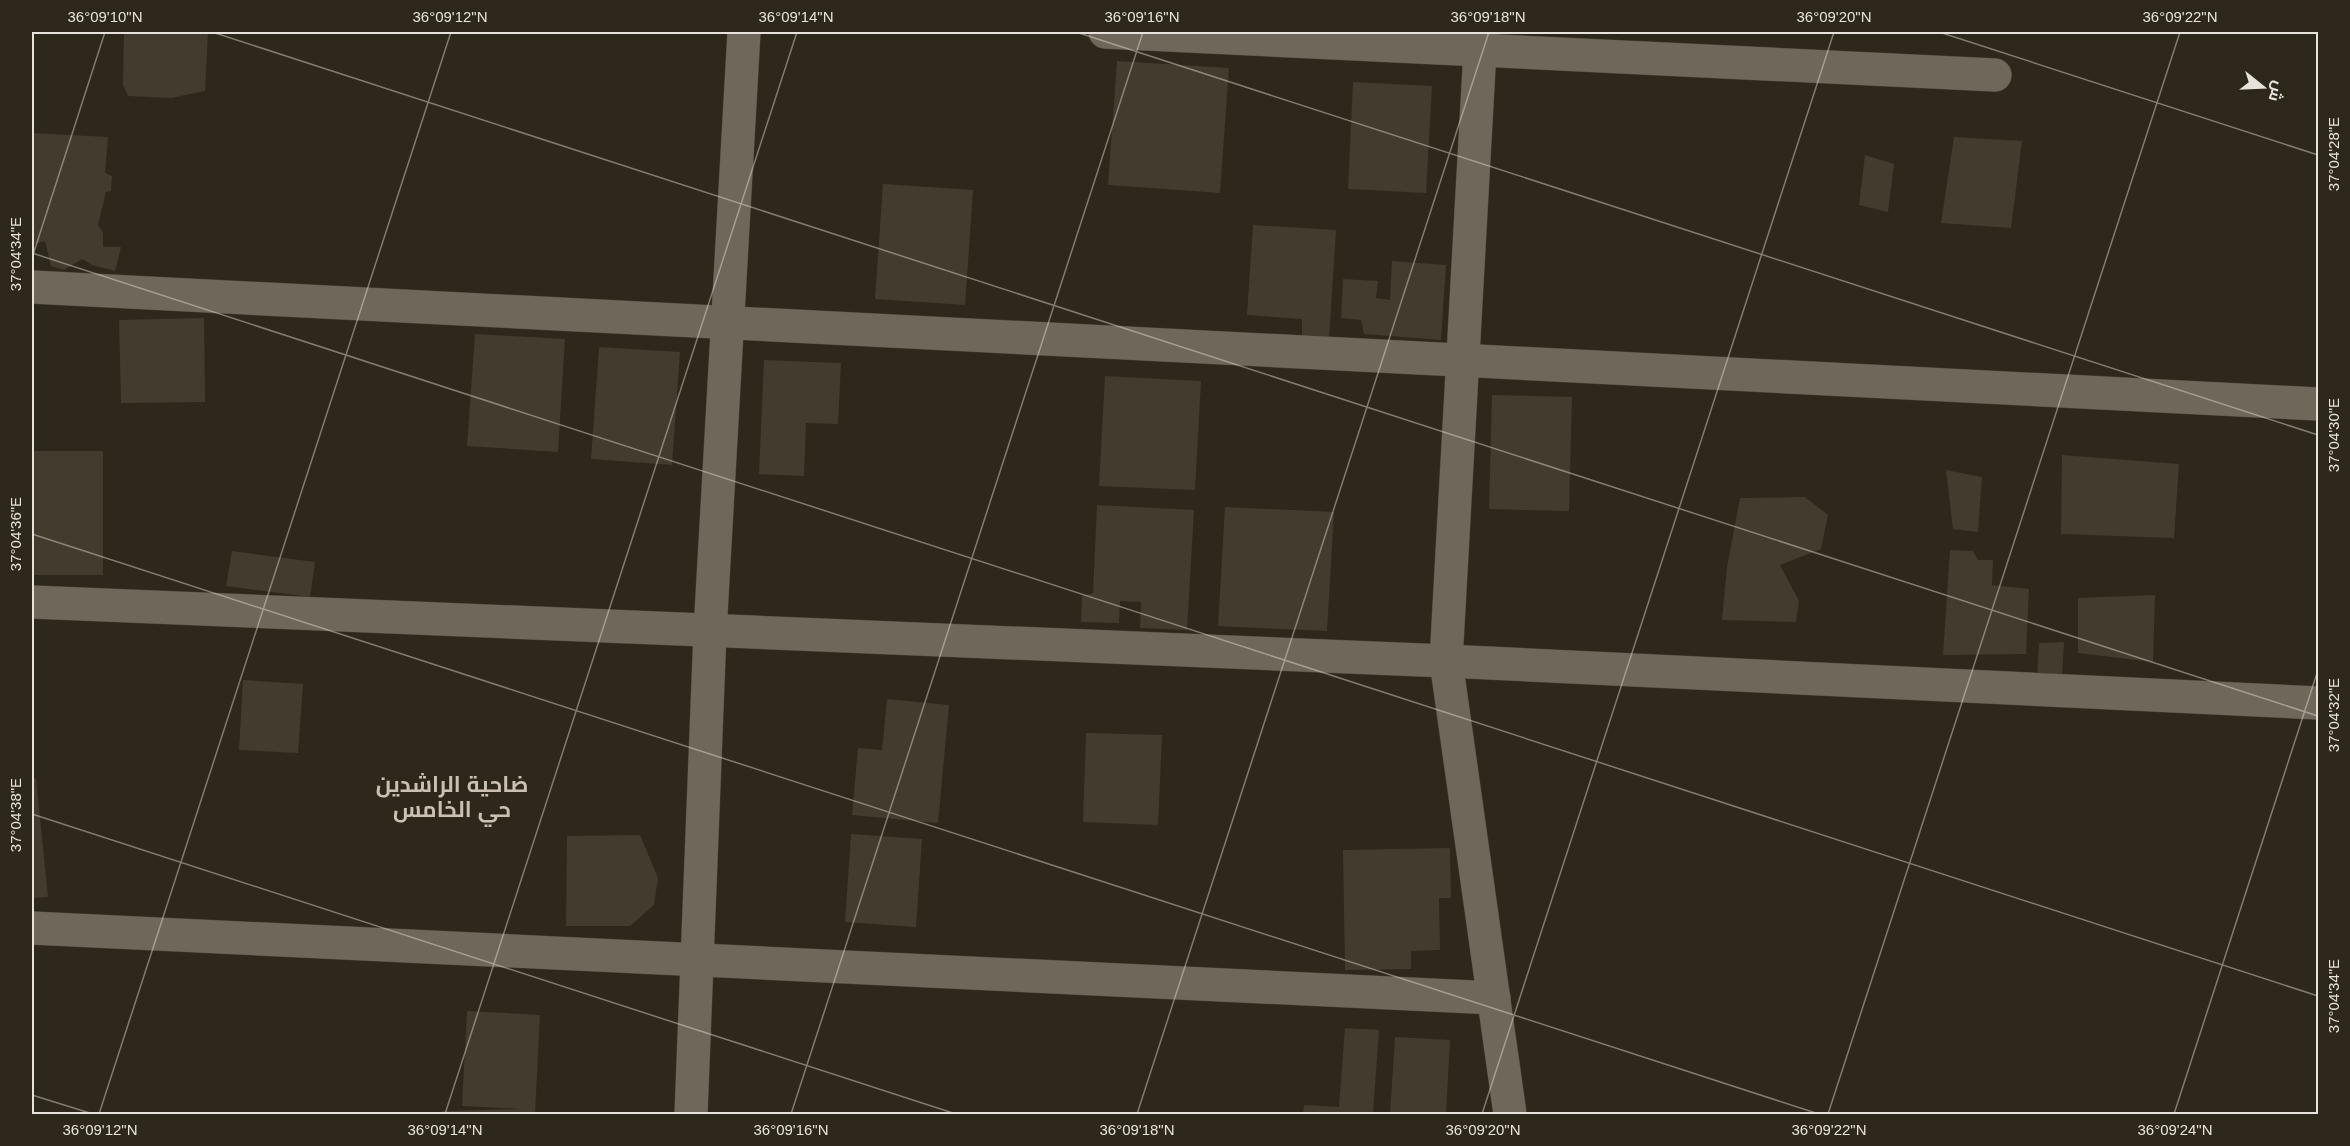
<svg xmlns="http://www.w3.org/2000/svg" width="2350" height="1146" font-family="Helvetica,Cairo,sans-serif">
	<style>
		.building { fill: #423b2e }
		.lines { fill: none; stroke-linecap: round; stroke-linejoin: round }
		.minor-casing { stroke: #484239; stroke-width: 34 }
		.minor { stroke: #6f675a; stroke-width: 33 }
		.ticks { fill: none; stroke: #e7e2da; stroke-width: 1.5; stroke-opacity: 0.45 }
		.labels { text-anchor: middle; dominant-baseline: central; stroke-width: 4.5; stroke-linejoin: round; paint-order: stroke }
		.district-label { font-size: 22px; font-weight: bold; fill: #cac1b2; stroke: #2e271b }
		.neatline { fill: none; stroke: #e7e2da; stroke-width: 2 }
		.ticks-label { font-size: 15px; text-anchor: middle; fill: #e7e2da }
	</style>
	<rect width="100%" height="100%" fill="#2e271b"/>
	<!-- building -->
	<g class="building">
		<path d="M124 32H208L205 91 171 98 128 96 123 85Z"/>
		<path d="M1117 61 1229 68 1220 193 1108 185Z"/>
		<path d="M1353 82 1432 86 1426 193 1348 189Z"/>
		<path d="M32 133 108 137 105 173 112 176 111 191 106 192 98 225 103 233V247H121L115 271 92 265 82 259 64 270 51 266 45 241 32 245 34 190H32Z"/>
		<path d="M1954 137 2022 141 2011 228 1941 223Z"/>
		<path d="M1865 155 1894 164 1888 212 1859 205Z"/>
		<path d="M883 184 973 190 965 305 875 299Z"/>
		<path d="M1253 225 1336 230 1329 339 1302 337V319L1247 315Z"/>
		<path d="M1392 261 1446 265 1441 340 1364 334 1361 320 1341 318 1343 279 1378 281 1376 298 1390 300Z"/>
		<path d="M204 318 205 402 121 403 119 320Z"/>
		<path d="M475 334 565 339 558 452 467 446Z"/>
		<path d="M599 347 680 352 672 465 591 459Z"/>
		<path d="M764 360 841 363 838 424 806 423 804 476 759 474Z"/>
		<path d="M1105 376 1201 381 1195 490 1099 486Z"/>
		<path d="M1492 395 1572 397 1569 511 1489 509Z"/>
		<path d="M32 438H34V451H103V575H32Z"/>
		<path d="M2062 455 2179 464 2174 538 2061 534Z"/>
		<path d="M1946 470 1982 477 1978 532 1953 529Z"/>
		<path d="M1805 497 1828 515 1821 549 1780 565 1799 601 1796 622 1722 620 1727 567 1740 498Z"/>
		<path d="M1097 505 1194 510 1187 630 1140 628 1141 602 1120 601 1119 623 1081 622 1082 596 1093 593Z"/>
		<path d="M1225 507 1334 512 1327 631 1218 626Z"/>
		<path d="M1950 550 1973 551 1978 560H1993L1992 585 2029 589 2026 654 1943 655Z"/>
		<path d="M232 551 315 562 310 597 226 586Z"/>
		<path d="M2155 595 2153 662 2078 653V598Z"/>
		<path d="M2064 642 2062 678H2037L2039 643Z"/>
		<path d="M243 680 303 684 298 753 239 750Z"/>
		<path d="M887 699 949 705 938 823 852 815 858 748 882 750Z"/>
		<path d="M1086 733 1162 735 1158 825 1083 822Z"/>
		<path d="M36 778 48 897 32 898V779Z"/>
		<path d="M851 834 922 839 916 927 845 922Z"/>
		<path d="M640 835 658 878 654 905 630 926H566L567 836Z"/>
		<path d="M1450 848 1451 898H1439L1440 950 1411 951V969L1345 970 1343 850Z"/>
		<path d="M467 1011 540 1015 535 1114H442V1111L521 1109 462 1106Z"/>
		<path d="M1345 1028 1379 1030 1373 1114H1303L1304 1105 1339 1107Z"/>
		<path d="M1395 1037 1450 1040 1446 1114H1390Z"/>
	</g>
	<g class="lines">
		<defs>
			<g id="minor">
				<path d="M1105 32 1995 75"/>
				<path d="M1481 32 1446 661 1510 1114"/>
				<path d="M32 287 2318 404"/>
				<path d="M32 602 1446 661 2318 703"/>
				<path d="M32 928 1494 998"/>
				<path d="M691 1114 710 632 744 32"/>
			</g>
		</defs>
		<!-- minor casing -->
		<use href="#minor" class="minor-casing"/>
		<!-- minor -->
		<use href="#minor" class="minor"/>
	</g>
	<!-- ticks -->
	<path class="ticks" d="M212 32 2318 716M1076 32 2318 435M1939 32 2318 155M32 253 2318 996M32 258 105 32M32 534 1819 1114M32 814 956 1114M32 1095 93 1114M99 1114 451 32M445 1114 797 32M791 1114 1143 32M1137 1114 1489 32M1482 1114 1834 32M1828 1114 2180 32M2174 1114 2318 670"/>
	<g class="labels">
		<!-- district labels -->
		<g class="district-label">
			<text x="452" y="784">ضاحية الراشدين<tspan x="452" dy="25">حي الخامس</tspan></text>
		</g>
	</g>
	<!-- border -->
	<rect width="2350" height="1146" fill="none" stroke="#2e271b" stroke-width="66"/>
	<!-- north arrow -->
	<g transform="translate(2263 87) rotate(108)" stroke="#2e271b" stroke-width="4.5" paint-order="stroke">
	<path d="M0-4.5L10 22L0 15L-10 22Z" fill="#e7e2da"/>
	<text y="-9" font-size="16" font-weight="bold" text-anchor="middle" fill="#e7e2da">ش</text>
	</g>
	<rect x="33" y="33" width="2284" height="1080" class="neatline"/>
	<g class="ticks-label">
		<text x="105" y="22">36°09'10"N</text>
		<text x="450" y="22">36°09'12"N</text>
		<text x="796" y="22">36°09'14"N</text>
		<text x="1142" y="22">36°09'16"N</text>
		<text x="1488" y="22">36°09'18"N</text>
		<text x="1834" y="22">36°09'20"N</text>
		<text x="2180" y="22">36°09'22"N</text>
		<text transform="translate(2334 154) rotate(-90)" y="5">37°04'28"E</text>
		<text transform="translate(16 254) rotate(-90)" y="5">37°04'34"E</text>
		<text transform="translate(2334 435) rotate(-90)" y="5">37°04'30"E</text>
		<text transform="translate(16 534) rotate(-90)" y="5">37°04'36"E</text>
		<text transform="translate(2334 715) rotate(-90)" y="5">37°04'32"E</text>
		<text transform="translate(16 815) rotate(-90)" y="5">37°04'38"E</text>
		<text transform="translate(2334 996) rotate(-90)" y="5">37°04'34"E</text>
		<text x="100" y="1135">36°09'12"N</text>
		<text x="445" y="1135">36°09'14"N</text>
		<text x="791" y="1135">36°09'16"N</text>
		<text x="1137" y="1135">36°09'18"N</text>
		<text x="1483" y="1135">36°09'20"N</text>
		<text x="1829" y="1135">36°09'22"N</text>
		<text x="2175" y="1135">36°09'24"N</text>
	</g>
</svg>
